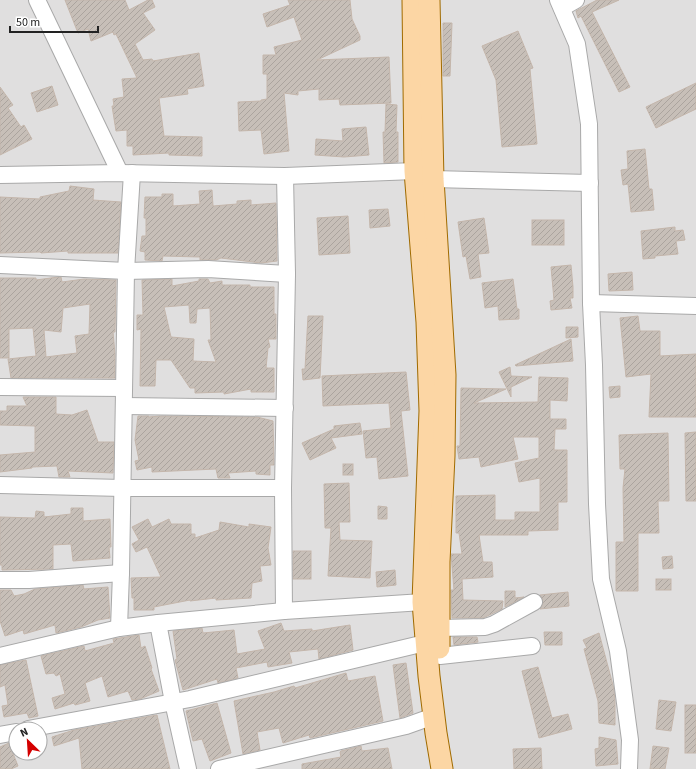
<svg xmlns="http://www.w3.org/2000/svg" width="696" height="769" font-family="'Source Sans 3',sans-serif">
	<style>
		.residential { fill: #e0dfdf; fill-rule: evenodd }
		.building { fill: url(#building-hatch); stroke: #c4b6ab; fill-rule: evenodd }
		.lines { fill: none; stroke-linecap: round; stroke-linejoin: round }
		.minor-casing { stroke: #a9a9a9; stroke-width: 18 }
		.major-casing { stroke: #a06b00; stroke-width: 23 }
		.minor { stroke: #fff; stroke-width: 16 }
		.major { stroke: #fcd6a4; stroke-width: 21 }
	</style>
	<defs>
		<pattern id="building-hatch" width="6" height="6" patternUnits="userSpaceOnUse"><rect width="6" height="6" fill="#c7bfb8"/><path d="M-1 1l2-2M0 6l6-6M5 7l2-2" fill="none" stroke="#aba49e"/></pattern>
	</defs>
	<rect width="100%" height="100%" fill="#f2efe9"/>
	<!-- residential -->
	<path class="residential" d="M0 0H696V769H0ZM16 729H40V753H16Z"/>
	<!-- building -->
	<g class="building">
		<path d="M65 0H125L129 10 148 0H152L155 7 143 13 155 30 135 44 143 60 152 59 153 61 199 53 204 86 187 89 188 94 159 98 164 136 202 137V156L169 155V153L133 155V146H127V130L116 131 112 106H114L113 99 124 97 122 79 137 78 116 34 114 35 113 32 91 41 88 29 78 33Z"/>
		<path d="M288 0H350L352 19 360 36V40L317 60 389 57 391 103 340 105 339 99 319 100V89L298 91V95L284 93 289 151 264 154 261 130 239 131 238 102 261 101V100L267 99V74H263V55H276L274 47 302 40 294 17 267 27 263 14 290 5Z"/>
		<path d="M597 0H619L592 12 630 87 619 92 581 16 578 18 576 11Z"/>
		<path d="M443 23H452L450 76H443Z"/>
		<path d="M518 31 533 68 530 69 537 144 502 147 496 80 482 46Z"/>
		<path d="M696 83V109L656 128 646 107Z"/>
		<path d="M52 86 58 105 37 112 31 93Z"/>
		<path d="M0 87 13 105 8 108 21 127 24 125 32 139 0 155Z"/>
		<path d="M386 104 397 105 396 132H398V162L384 163 383 132H385Z"/>
		<path d="M366 127 369 155 344 157 315 155 316 139 343 141 342 129Z"/>
		<path d="M645 149 649 189H652L654 210 631 212 628 184 623 185 621 170 628 169 627 151Z"/>
		<path d="M70 186 94 189 93 200 121 202 118 253H68V251L41 253 40 252 0 253V197L40 199V197L69 191Z"/>
		<path d="M212 190 213 206 237 204V201L251 200V205L276 203 277 261 261 263 221 258 216 260H200V257L163 256 162 261 145 260V252L140 251 142 236H146V218H144L145 197H162V194H173V206L200 204 199 191Z"/>
		<path d="M388 209 390 226 370 228 369 210Z"/>
		<path d="M348 216 350 253 319 255 317 218Z"/>
		<path d="M484 218 489 253 478 254 481 277 470 279 466 256 463 257 458 222Z"/>
		<rect x="532" y="220" width="32" height="25"/>
		<path d="M675 227V231L683 230 685 240 676 241 678 254 655 256V258L643 259 641 231Z"/>
		<path d="M571 265 573 287V298H570L572 308 551 310 550 301 554 300 551 267Z"/>
		<path d="M632 272 633 290 609 291 608 274Z"/>
		<path d="M58 277H61L62 282 84 279 116 280 115 332H113L115 354V378H11L8 359 36 356 33 328 9 329V358H0V278H36V280ZM90 304 89 334 75 336 77 353 46 357 44 330 61 332 63 308Z"/>
		<path d="M172 279V286L199 281V279H208L210 283 222 281V285H250V287H274V314H276V339H268L270 347 268 348 266 368H274V392H251V389L224 394V392L195 393V388H190L171 360H156L155 386H140L141 329 137 330V315H143L142 280ZM189 305 190 323H196L197 309 210 308 211 340H208L216 362 193 361 194 339 171 337 164 307Z"/>
		<path d="M513 279 517 309H519V319L499 320 498 306 485 308 482 283Z"/>
		<path d="M308 316H323L320 378 303 380 302 369H305Z"/>
		<path d="M638 316 640 331H660V356L696 354V417H649L651 374 626 377 620 318Z"/>
		<path d="M566 327H578V337L566 338Z"/>
		<path d="M571 339 573 361 516 366 515 365Z"/>
		<path d="M510 367 511 376 532 377 511 387V397L499 372Z"/>
		<path d="M406 372 410 410 401 411 408 476 379 479 377 457 366 458 363 431 391 428 389 403 323 406 322 376Z"/>
		<path d="M539 377 568 378 567 401 550 400V419H566V429H555L554 450H567V502H558V530L528 531V535H479L483 562H492L493 577 462 579 463 600 503 601 502 609 483 618H452L451 590H454L451 554H462L459 533H456V496L495 495V520H515V512H540V478L519 482 515 463 539 458V437H513L518 459 481 467 479 457 459 459 457 446H460L461 388 506 389 474 403 538 402Z"/>
		<path d="M620 386V397L610 398 609 387Z"/>
		<path d="M23 397H56V414L72 415 87 410 98 442H114L113 473 68 471 70 477H59L57 466 32 467V468L0 472V455L35 452V426L0 425V411H7V406H27Z"/>
		<path d="M138 416H149L148 417 161 416 257 417 273 421 274 465H270V475L256 474V471L228 473 230 478H218L216 469 152 472V467L137 470 135 461 139 460 135 440Z"/>
		<path d="M360 423 362 434 331 438 336 448 310 460 302 443 334 429V426Z"/>
		<path d="M696 432V501H686L685 433Z"/>
		<path d="M668 433 669 501H658L659 533H638V591H616V542H624L623 488 625 469H620L619 435Z"/>
		<rect x="343" y="464" width="10" height="11"/>
		<path d="M349 483 350 522H339L340 540 372 541 370 578 328 576 331 528H325L324 484Z"/>
		<path d="M378 506 387 507V519H378Z"/>
		<path d="M71 508H83V521L110 519 111 547H109L110 558 73 561 71 544 53 545V569L2 570V565H0V517L35 518 36 511 44 512V517L71 514Z"/>
		<path d="M148 519 152 527 169 519 171 524H191V534H195V538L219 530 220 522 249 527V524L271 527 268 548 271 565 260 566 262 581 252 583 251 598 216 600V598L190 601V600L154 607V610H134V598H132L131 578 161 577 147 547 136 552 132 544 139 540 132 527Z"/>
		<rect x="293" y="551" width="18" height="28"/>
		<path d="M672 556 673 568 663 569 662 557Z"/>
		<path d="M395 570 396 585 377 587 376 572Z"/>
		<rect x="656" y="579" width="15" height="11"/>
		<path d="M83 585 84 589 108 587 110 618 98 620 81 627 56 633 55 625 24 634 23 630 5 636 0 621V590H11L14 596 24 594 35 589Z"/>
		<path d="M505 591H515V598L524 597 505 607Z"/>
		<path d="M568 592 569 606 540 609 543 603 542 598 540 595Z"/>
		<path d="M281 623 284 631 312 629V631L350 625 353 650 319 659 318 649 289 652 292 663 268 667 267 662 236 668 238 678 218 683 217 679 183 690 175 660 177 659 173 631 202 628 203 633 234 630 237 654 265 649 258 631Z"/>
		<path d="M544 632H562V645H545Z"/>
		<path d="M599 633 614 689 615 702V725L599 723 598 701 584 649 587 648 583 640Z"/>
		<path d="M139 635 141 648 145 646 152 668 151 669 159 691 140 699 132 700 128 691 108 697 102 676 85 683 90 701 75 705 74 703 55 709 52 698 65 694 60 674 56 676 54 673 46 674 41 656 84 646 85 651 114 643 113 639Z"/>
		<path d="M453 637H477L478 642 454 645Z"/>
		<path d="M26 660 38 716 29 718 27 713 4 717 2 706 8 705 5 685 0 687V665Z"/>
		<path d="M406 663 413 713 400 718 393 665Z"/>
		<path d="M538 667 552 718 568 714 572 729 539 738 522 671Z"/>
		<path d="M346 673 348 681 375 676 383 721 310 738 309 735 283 743 279 728 257 732 260 750 243 754 234 701 274 692 294 686 295 688Z"/>
		<path d="M659 700 676 702 671 731 656 729Z"/>
		<path d="M217 703 231 753 210 761 202 739 193 741 186 711Z"/>
		<rect x="685" y="705" width="11" height="48"/>
		<path d="M157 715 170 769H82L79 738 54 746 52 737 74 730Z"/>
		<path d="M599 737 616 740 618 764 596 766 595 749 599 748Z"/>
		<path d="M9 743 18 766 11 769H0V747Z"/>
		<path d="M361 746 362 751 388 748 392 769H302V764L341 757 340 752 341 751Z"/>
		<path d="M653 746 669 748 665 769H650Z"/>
		<path d="M541 748 542 769H514L513 749Z"/>
	</g>
	<g class="lines">
		<defs>
			<g id="minor">
				<path d="M37 0 120 173"/>
				<path d="M558 0 577 44 589 124 591 303 594 365 597 504 601 579 618 651 630 740 629 769"/>
				<path d="M562 8 576 0"/>
				<path d="M0 175 120 173 285 176 415 171"/>
				<path d="M433 179 590 183"/>
				<path d="M0 265 126 271 208 269 287 274"/>
				<path d="M591 303 696 306"/>
				<path d="M0 387 124 388"/>
				<path d="M124 406 285 408"/>
				<path d="M0 485 122 488H283"/>
				<path d="M0 580H29L121 573"/>
				<path d="M284 611 283 488 287 274 285 176"/>
				<path d="M158 623 173 702 188 769"/>
				<path d="M119 628 121 573 126 271 132 173"/>
				<path d="M439 628 485 627 494 624 534 602"/>
				<path d="M0 656 119 628 158 623 284 611 423 602"/>
				<path d="M440 656 532 646"/>
				<path d="M28 729 190 699 425 643"/>
				<path d="M0 735 16 732"/>
				<path d="M219 769 406 726 434 716"/>
			</g>
			<g id="major">
				<path d="M413 0 415 171 427 322 430 411 423 602 429 676 436 733 442 769"/>
				<path d="M429 0 433 179 445 375 444 456 439 562V648"/>
			</g>
		</defs>
		<!-- minor casing -->
		<use href="#minor" class="minor-casing"/>
		<!-- major casing -->
		<use href="#major" class="major-casing"/>
		<!-- minor -->
		<use href="#minor" class="minor"/>
		<!-- major -->
		<use href="#major" class="major"/>
	</g>
	<!-- north arrow -->
	<g transform="translate(28 741) rotate(335)"><circle r="19" fill="#ffffff" stroke="#a7a7a7"/>
	<path d="M0-3L7 15L0 10L-7 15Z" fill="#d40000"/>
	<text y="-6" font-size="11" font-weight="bold" text-anchor="middle" fill="#222222">N</text>
	</g>
	<!-- scale -->
	<path d="M10 26v6h88v-6" fill="none" stroke="#222222" stroke-width="2"/>
	<text x="16" y="26" font-size="12" fill="#222222" stroke="#ffffff" stroke-width="3" paint-order="stroke">50 m</text>
</svg>
